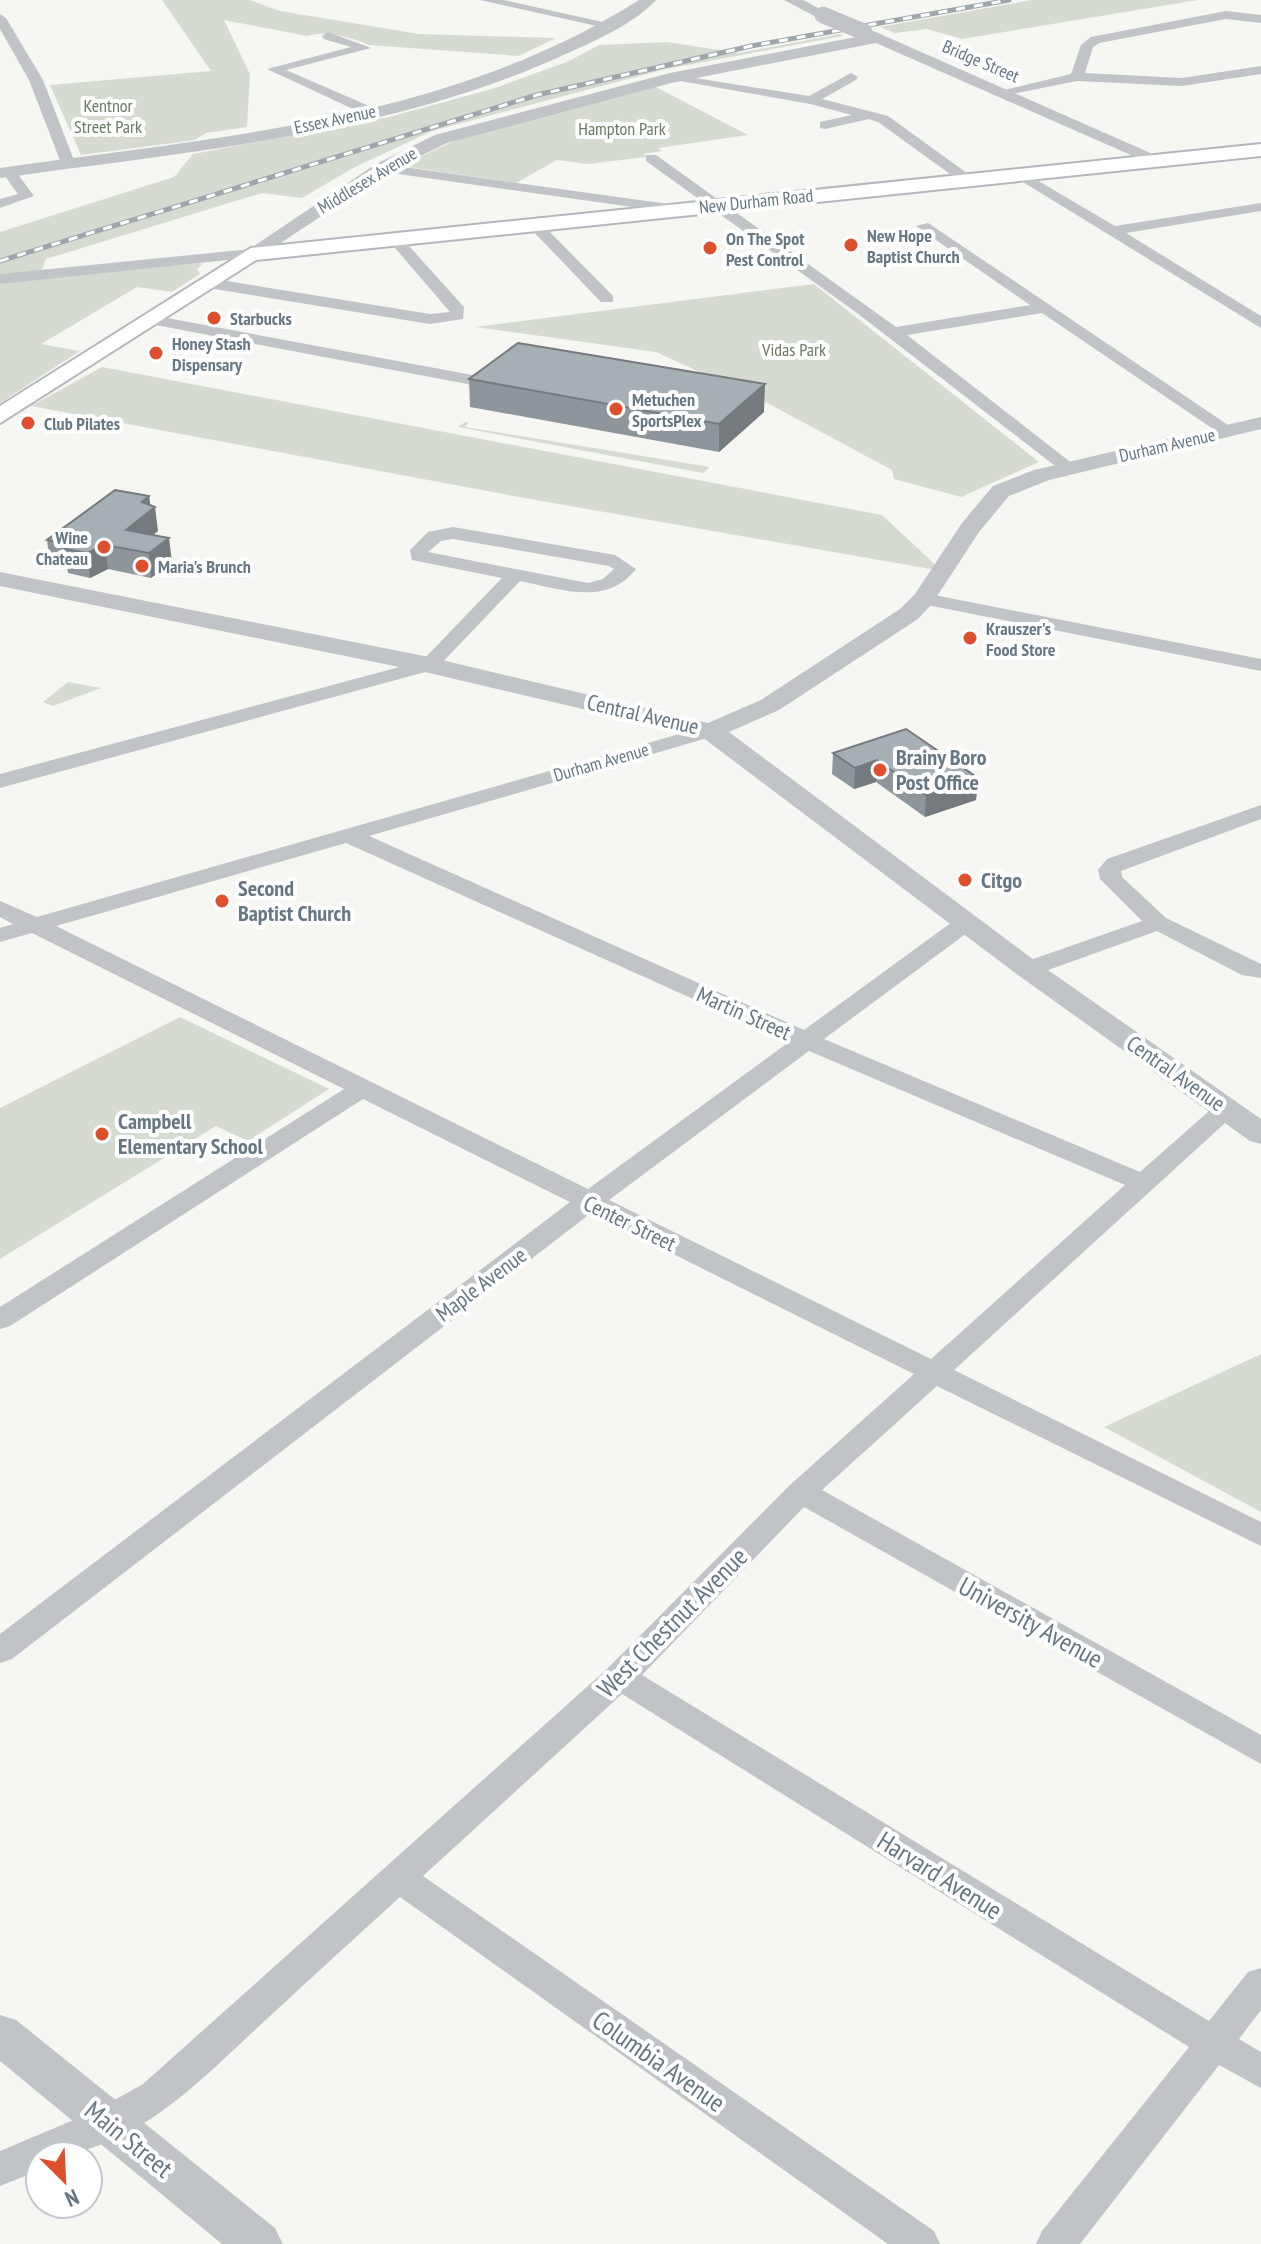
<svg xmlns="http://www.w3.org/2000/svg" width="1261" height="2244" font-family="'PT Sans Narrow',sans-serif">
	<style>
		.green { fill: #d6dbd2 }
		.lines { fill: none; stroke-linecap: round; stroke-linejoin: round }
		.secondary-casing { stroke: #b2b8bc; stroke-width: 4 }
		.minor { fill: #c0c4c7; fill-rule: evenodd }
		.tertiary { fill: #c0c4c7; fill-rule: evenodd }
		.secondary { fill: #fff; fill-rule: evenodd }
		.rail-casing { stroke: #9fa6ab; stroke-width: 5 }
		.rail { stroke: #fff; stroke-width: 3; stroke-dasharray: 9; stroke-linecap: butt }
		.tertiary-bridge { stroke: #c0c4c7; stroke-width: 17 }
		.wall { fill: #8f969b }
		.shaded-wall { fill: #747a7e }
		.building { fill: #a6afb4; stroke: #747a7e; stroke-width: 2 }
		.poi-dot { fill: #dd4f2d; stroke: #fff; stroke-width: 3 }
		.labels { text-anchor: middle; dominant-baseline: central; stroke-width: 8; stroke-linejoin: round; paint-order: stroke }
		.far-street-label { font-size: 18px; fill: #667783; stroke: #fff }
		.far-park-label { font-size: 18px; fill: #6a7a65; stroke: #fff }
		.far-poi-label { font-size: 18px; font-weight: bold; fill: #667783; stroke: #fff; text-anchor: start }
		.street-label { font-size: 22px; fill: #667783; stroke: #fff }
		.poi-label { font-size: 22px; font-weight: bold; fill: #667783; stroke: #fff; text-anchor: start }
		.near-street-label { font-size: 26px; fill: #667783; stroke: #fff }
	</style>
	<rect width="100%" height="100%" fill="#f6f6f3"/>
	<!-- green -->
	<g class="green">
		<path d="M162 0H250L280 11 419 34 556 38 519 56 369 45C350 37 327 30 307 36L224 20 250 74 247 127 206 133 195 140 81 155 50 85 211 71Z"/>
		<path d="M1032 0H1198L962 39 927 29 895 33 880 27Z"/>
		<path d="M840 34 843 36 666 69 432 131 353 168 302 198 262 193 46 259 39 277 203 263 197 269 200 274 172 292 137 287 41 344 80 351 0 403V232L174 177 193 154 389 117 492 89 569 61 599 45 667 42 739 53Z"/>
		<path d="M652 85 748 135 658 148 662 151 644 154 646 157 588 164 557 160 516 183 401 166 458 139Z"/>
		<path d="M814 284 1039 462 961 497 894 479 892 470 769 404 656 352 475 327Z"/>
		<path d="M102 367 882 515 942 571 530 499 31 406Z"/>
		<path d="M465 422H469L465 427 710 467 703 473 458 427Z"/>
		<path d="M68 682 101 688 53 706 43 702Z"/>
		<path d="M180 1017 329 1089 248 1141 216 1126 0 1259V1108Z"/>
		<path d="M1261 1354V1512L1104 1427Z"/>
	</g>
	<g class="lines">
		<defs>
			<path id="secondary" d="M1261 144V156L256 260 0 423V406L251 248Z"/>
		</defs>
		<!-- secondary casing -->
		<use href="#secondary" class="secondary-casing"/>
		<!-- minor -->
		<g class="minor">
			<path d="M480 0H504L616 25 610 29Z"/>
			<path d="M1226 11 1261 15V23L1226 19 1099 43 1093 47 1085 73 1182 78 1261 66V74L1182 86 1077 81 1003 96 996 92 1071 74 1081 45 1091 37Z"/>
			<path d="M0 14 6 18 43 80 75 163 73 166 61 163 29 80 0 29Z"/>
			<path d="M328 32 371 48 286 70 376 109V115H366L267 69 351 47 324 39 322 36Z"/>
			<path d="M851 73 858 77 856 80 822 99 888 116 971 176V182H961L878 122 869 119 825 129 820 128V122L852 115 810 104 663 78 670 74 809 96Z"/>
			<path d="M646 155H656L896 327 1030 305 916 226 928 223 1237 431 1228 436 1222 435 1042 313 907 335 1078 468 1075 472H1063L857 313 646 161Z"/>
			<path d="M382 164 675 205 682 209 675 213 377 171 375 168Z"/>
			<path d="M9 168 14 169 34 196 0 208V199L18 194 2 172Z"/>
			<path d="M1018 169 1115 226 1261 203V211L1126 233 1261 316V328L1013 176 1011 173Z"/>
			<path d="M529 221H539L613 296V302H601L529 227Z"/>
			<path d="M395 234 400 236 464 307 463 319 430 324 208 288 200 283 208 278 430 314 450 312 390 242V236Z"/>
			<path d="M251 249 256 251V257L0 284V274Z"/>
			<path d="M151 315 483 377 491 382 483 387 145 323V317Z"/>
			<path d="M453 527 615 555 636 569C606 607 561 589 520 581L436 669 0 788V774L422 661 502 578 412 560 410 550 428 532ZM453 539 609 566 614 569 603 579 588 583 428 552 441 541Z"/>
			<path d="M924 593 1261 659V671L917 603 914 599Z"/>
			<path d="M711 725 718 727 722 731 718 735 369 836 804 1030 959 917H975L979 922 975 927 824 1039 1140 1172 1217 1104H1235L1239 1109 1235 1114 954 1370 1261 1522V1546L937 1386 822 1490 1261 1735V1764L804 1507 642 1675 1209 2021 1248 1972 1261 1968V2010L1239 2039 1261 2052V2088L1219 2065 1080 2244H1036L1042 2231 1189 2047 622 1694 423 1876 934 2231 940 2244H888L400 1897C356 1937 312 1977 269 2017 204 2076 134 2156 40 2156V2170L0 2186V2151L95 2111 143 2084 608 1668 790 1485 914 1374 591 1213 12 1659 0 1663V1634L570 1202 363 1099 10 1326 0 1329V1307L344 1089 32 933 0 942V928L13 924 0 917V901L37 917ZM346 843 789 1042 588 1189 56 926ZM809 1051 1125 1185 931 1359 609 1200Z"/>
			<path d="M1261 805V819L1121 871 1122 877 1166 918 1261 964V978L1242 975 1157 931 1037 974 1028 976 1016 969 1019 964 1142 921 1100 879 1098 870 1107 859Z"/>
		</g>
		<!-- tertiary -->
		<g class="tertiary">
			<path d="M639 0H656C635 23 597 40 568 53 390 135 192 151 0 178V168C218 137 448 121 639 0Z"/>
			<path d="M784 0H803L831 15 818 18Z"/>
			<path d="M859 29H869L1164 159 1155 164 1149 163 876 43 671 83 447 143 388 172 258 258 251 260 242 254 376 164 435 135 670 73 861 36 856 32Z"/>
			<path d="M1261 417V429L1049 480 1009 496 979 532 932 604 918 619 779 710 729 732 1038 963 1261 1119V1144L1250 1141 1018 975 702 737 429 673 0 586V572L429 657 708 723 761 700 900 609 915 594 962 523 993 486 1034 470Z"/>
			<path d="M0 2015 16 2020 275 2228 283 2244H222L0 2061Z"/>
		</g>
		<!-- secondary -->
		<use href="#secondary" class="secondary"/>
		<defs>
			<path id="rail" d="M0 261 537 95 751 46 1009 0"/>
		</defs>
		<!-- rail casing -->
		<use href="#rail" class="rail-casing"/>
		<!-- rail -->
		<use href="#rail" class="rail"/>
		<!-- tertiary-bridge -->
		<path class="tertiary-bridge" d="M823 15 864 32"/>
	</g>
	<!-- wall -->
	<g class="wall">
		<path d="M469 379 764 412 719 452 470 407Z"/>
		<path d="M149 496 150 505 158 531 153 535 172 562 151 578 108 569 90 578 68 573 67 567 50 564 47 540Z"/>
		<path d="M833 753 978 778 976 800 925 817 876 782 854 789 832 774Z"/>
	</g>
	<!-- shaded-wall -->
	<g class="shaded-wall">
		<path d="M765 384 764 412 719 452V424Z"/>
		<path d="M149 496 151 511 155 507 158 531 133 550 126 530 142 502Z"/>
		<path d="M169 538 172 562 151 578 149 553Z"/>
		<path d="M105 545 108 569 90 578 87 553Z"/>
		<path d="M877 760 876 782 854 789 855 768Z"/>
		<path d="M978 778 976 800 925 817 926 795Z"/>
	</g>
	<!-- building -->
	<g class="building">
		<path d="M518 343 765 384 719 424 469 379Z"/>
		<path d="M115 490 149 496 142 502 155 507 126 530 169 538 149 553 105 545 87 553 65 549 66 543 47 540Z"/>
		<path d="M906 729 978 778 926 795 877 760 855 768 833 753Z"/>
	</g>
	<!-- markers -->
	<g class="poi-dot">
		<circle cx="851" cy="245" r="8"/>
		<circle cx="710" cy="248" r="8"/>
		<circle cx="214" cy="318" r="8"/>
		<circle cx="156" cy="353" r="8"/>
		<circle cx="616" cy="409" r="8"/>
		<circle cx="28" cy="423" r="8"/>
		<circle cx="104" cy="547" r="8"/>
		<circle cx="142" cy="566" r="8"/>
		<circle cx="970" cy="638" r="8"/>
		<circle cx="880" cy="770" r="8"/>
		<circle cx="965" cy="880" r="8"/>
		<circle cx="222" cy="901" r="8"/>
		<circle cx="102" cy="1134" r="8"/>
	</g>
	<g class="labels">
		<!-- far-street labels -->
		<g class="far-street-label">
			<text transform="translate(981 61) rotate(23)">Bridge Street</text>
			<text transform="translate(335 119) rotate(-12)">Essex Avenue</text>
			<text transform="translate(367 180) rotate(-31)">Middlesex Avenue</text>
			<text transform="translate(756 201) rotate(-6)">New Durham Road</text>
			<text transform="translate(1167 445) rotate(-13)">Durham Avenue</text>
			<text transform="translate(601 762) rotate(-16)">Durham Avenue</text>
		</g>
		<!-- far-park labels -->
		<g class="far-park-label">
			<text x="108" y="105">Kentnor<tspan x="108" dy="21">Street Park</tspan></text>
			<text x="622" y="128">Hampton Park</text>
			<text x="794" y="349">Vidas Park</text>
		</g>
		<!-- far-poi labels -->
		<g class="far-poi-label">
			<text x="867" y="235">New Hope<tspan x="867" dy="21">Baptist Church</tspan></text>
			<text x="726" y="238">On The Spot<tspan x="726" dy="21">Pest Control</tspan></text>
			<text x="230" y="318">Starbucks</text>
			<text x="172" y="343">Honey Stash<tspan x="172" dy="21">Dispensary</tspan></text>
			<text x="632" y="399">Metuchen<tspan x="632" dy="21">SportsPlex</tspan></text>
			<text x="44" y="423">Club Pilates</text>
			<text x="88" y="537" text-anchor="end">Wine<tspan x="88" dy="21">Chateau</tspan></text>
			<text x="158" y="566">Maria's Brunch</text>
			<text x="986" y="628">Krauszer's<tspan x="986" dy="21">Food Store</tspan></text>
		</g>
		<!-- street labels -->
		<g class="street-label">
			<text transform="translate(643 714) rotate(13)">Central Avenue</text>
			<text transform="translate(744 1013) rotate(24)">Martin Street</text>
			<text transform="translate(1176 1073) rotate(35)">Central Avenue</text>
			<text transform="translate(630 1223) rotate(26)">Center Street</text>
			<text transform="translate(481 1284) rotate(-37)">Maple Avenue</text>
		</g>
		<!-- poi labels -->
		<g class="poi-label">
			<text x="896" y="757">Brainy Boro<tspan x="896" dy="25">Post Office</tspan></text>
			<text x="981" y="880">Citgo</text>
			<text x="238" y="888">Second<tspan x="238" dy="25">Baptist Church</tspan></text>
			<text x="118" y="1121">Campbell<tspan x="118" dy="25">Elementary School</tspan></text>
		</g>
		<!-- near-street labels -->
		<g class="near-street-label">
			<text transform="translate(672 1622) rotate(-45)">West Chestnut Avenue</text>
			<text transform="translate(1031 1622) rotate(29)">University Avenue</text>
			<text transform="translate(940 1875) rotate(32)">Harvard Avenue</text>
			<text transform="translate(659 2061) rotate(35)">Columbia Avenue</text>
			<text transform="translate(129 2139) rotate(39)">Main Street</text>
		</g>
	</g>
	<!-- north arrow -->
	<g transform="translate(64 2180) rotate(156)"><circle r="38" fill="#ffffff" stroke="#c2c9cd" stroke-width="2"/>
	<path d="M0-6L14 30L0 20L-14 30Z" fill="#dd4f2d"/>
	<text y="-12" font-size="22" font-weight="bold" text-anchor="middle" fill="#667783">N</text>
	</g>
</svg>
